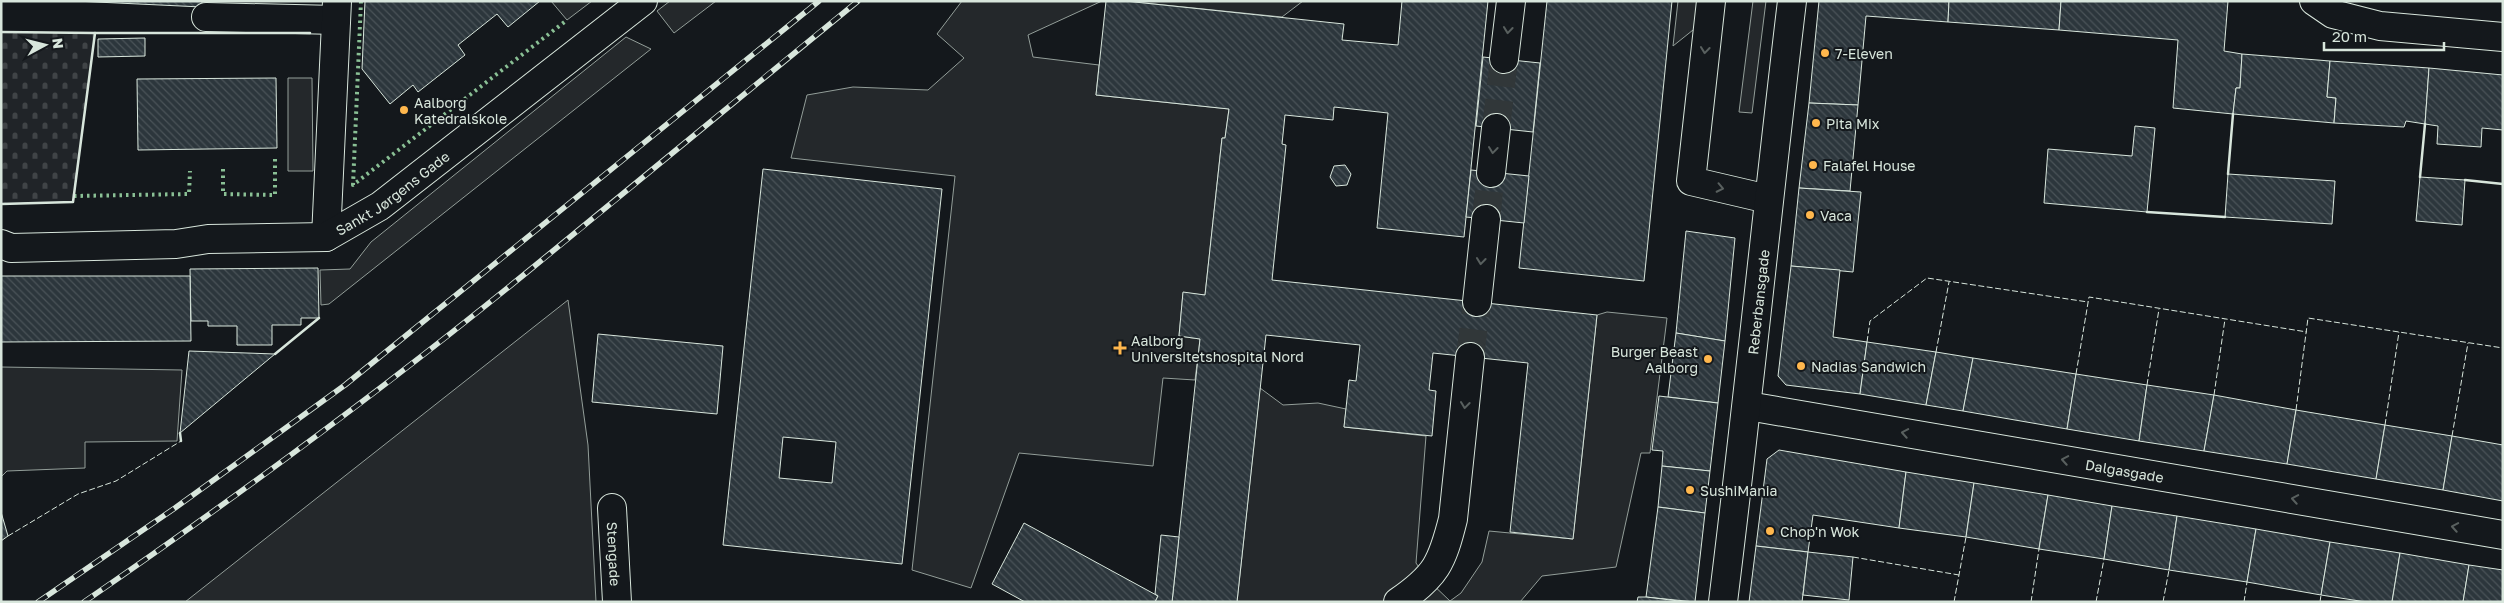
<svg xmlns="http://www.w3.org/2000/svg" width="2504" height="603" font-family="'Golos Text',sans-serif">
	<style>
		.cemetery { fill: url(#cemetery-stones); stroke: #939e99 }
		.parking { fill: #24282b; stroke: #939e99 }
		.building { fill: url(#building-back-hatch); stroke: #d8e6dc; fill-rule: evenodd }
		.lines { fill: none; stroke-linecap: round; stroke-linejoin: round }
		.minor-tunnel { stroke: #313739; stroke-width: 28; stroke-dasharray: 28 14; stroke-linecap: butt }
		.minor-casing { stroke: #d8e6dc; stroke-width: 30 }
		.minor { stroke: #14181c; stroke-width: 28 }
		.rail-casing { stroke: #d8e6dc; stroke-width: 5.5 }
		.rail { stroke: #14181c; stroke-width: 4; stroke-dasharray: 11; stroke-linecap: butt }
		.hedge { stroke: #8ac095; stroke-width: 4; stroke-dasharray: 2.5 4; stroke-linecap: butt }
		.fence { stroke: #d8e6dc; stroke-width: 1; stroke-dasharray: 6 2.5; stroke-linecap: butt }
		.wall { stroke: #d8e6dc; stroke-width: 2.5 }
		.oneway { stroke: #59605f }
		.poi-dot { fill: #ffb74d; stroke: #14181c; stroke-width: 2 }
		.labels { text-anchor: middle; dominant-baseline: central; stroke-width: 4; stroke-linejoin: round; paint-order: stroke }
		.poi-label { font-size: 14px; fill: #d8e6dc; stroke: #14181c; text-anchor: start }
		.street-label { font-size: 14px; fill: #d8e6dc; stroke: #14181c }
	</style>
	<defs>
		<pattern id="cemetery-stones" width="16" height="16" patternUnits="userSpaceOnUse" patternTransform="scale(1.25)"><rect width="16" height="16" fill="#202428"/><path d="M2 7V4a2 2 0 0 1 4 0v3zM10 15v-3a2 2 0 0 1 4 0v3z" fill="#404447"/></pattern>
		<pattern id="building-back-hatch" width="6" height="6" patternUnits="userSpaceOnUse" patternTransform="scale(1.25)"><rect width="6" height="6" fill="#2c363c"/><path d="M-1 5l2 2M0 0l6 6M5-1l2 2" fill="none" stroke="#4a5358"/></pattern>
	</defs>
	<rect width="100%" height="100%" fill="#14181c"/>
	<!-- cemetery -->
	<path class="cemetery" d="M1 32 95 33 73 202 1 204Z"/>
	<!-- parking -->
	<g class="parking">
		<path d="M551 1H592L567 20Z"/>
		<path d="M670 1H716L674 33 657 11Z"/>
		<path d="M962 1H1102L1028 35 1033 57 1099 65 1096 95 1229 109 1225 138H1222L1205 295 1183 293 1179 336 1200 339 1195 380 1163 378 1153 466 1019 453 971 588 912 570 955 176 791 158 807 95 853 87 928 90 964 58 937 34Z"/>
		<path d="M1125 1H1303L1282 17Z"/>
		<path d="M1678 1H1705L1703 22 1673 46Z"/>
		<path d="M1753 1H1766L1752 113 1739 112Z"/>
		<path d="M626 37 651 49 329 304 321 305 320 270 350 269 371 242Z"/>
		<path d="M288 78H312L313 171H288Z"/>
		<path d="M568 300 588 445 596 602H185Z"/>
		<path d="M1607 312 1667 318 1650 453H1641L1616 567 1542 576 1520 602H1237L1260 388 1283 405 1318 403 1346 409 1344 427 1426 436 1416 563 1428 580 1450 601 1461 593 1482 562 1489 531 1573 539 1597 315Z"/>
		<path d="M1 367 182 370 177 441 85 442V468L7 471 1 477Z"/>
	</g>
	<!-- building -->
	<g class="building">
		<path d="M75 1H202V7Z"/>
		<path d="M365 1H540L508 27 497 14 458 45 465 55 418 92 413 85 390 104 362 69Z"/>
		<path d="M1106 1H1125L1344 24 1342 40 1398 45 1402 1H1488L1464 237 1377 228 1388 113 1334 107 1333 120 1285 115 1282 144 1286 145 1272 280 1597 315 1573 539 1510 532 1528 363 1433 353 1429 390 1436 391 1432 436 1344 427 1349 380 1356 381 1360 345 1266 335 1237 602H1172L1200 339 1179 336 1183 292 1205 295 1222 138H1225L1229 109 1096 95Z"/>
		<path d="M1547 1H1672L1644 281 1519 268Z"/>
		<path d="M1819 1H1949L1948 22 1866 16 1858 105 1809 103Z"/>
		<path d="M1949 1H2061L2059 30 1948 22Z"/>
		<path d="M2061 1H2228L2224 51 2242 54 2240 88H2236L2233 114 2173 108 2178 40 2059 30Z"/>
		<path d="M145 38V56L98 57V39Z"/>
		<path d="M2242 54 2330 61 2327 97 2336 98 2334 123 2233 114 2236 88H2240Z"/>
		<path d="M1483 57 1540 63 1533 132 1476 126Z"/>
		<path d="M2330 61 2429 68 2425 124 2406 121 2404 127 2334 123 2336 98 2327 97Z"/>
		<path d="M2429 68 2503 75V130L2482 128 2481 147 2437 144 2438 126 2425 124Z"/>
		<path d="M276 78 277 148 138 150 137 79Z"/>
		<path d="M1809 103 1858 105 1850 191 1799 188Z"/>
		<path d="M2135 126 2155 128 2147 212 2044 203 2048 149 2132 156Z"/>
		<path d="M1345 165 1351 174 1347 185 1336 186 1330 177 1334 166Z"/>
		<path d="M763 169 942 189 902 564 723 545ZM783 437 836 442 832 483 779 478Z"/>
		<path d="M1471 170 1529 176 1524 223 1466 217Z"/>
		<path d="M2228 174 2335 181 2332 224 2225 217Z"/>
		<path d="M2420 177 2465 180 2462 225 2416 221Z"/>
		<path d="M1799 188 1861 192 1853 272 1791 266Z"/>
		<path d="M1686 231 1735 238 1725 341 1676 333Z"/>
		<path d="M1791 266 1840 270 1833 337 1867 342 1860 394 1786 385 1778 376Z"/>
		<path d="M318 268 319 318H301V325H272V345H237V326H208V321H191L190 269Z"/>
		<path d="M1 276H190L191 341 1 342Z"/>
		<path d="M1676 333 1725 341 1718 403 1668 397Z"/>
		<path d="M598 334 723 346 717 414 592 402Z"/>
		<path d="M1867 342 1936 352 1926 405 1860 394Z"/>
		<path d="M189 351 275 354 180 433Z"/>
		<path d="M1936 352 1973 358 1963 411 1926 405Z"/>
		<path d="M1973 358 2076 374 2067 429 1963 411Z"/>
		<path d="M2076 374 2147 385 2139 441 2067 429Z"/>
		<path d="M2147 385 2214 395 2204 451 2139 441Z"/>
		<path d="M2214 395 2296 410 2287 464 2204 451Z"/>
		<path d="M1659 396 1718 403 1710 471 1662 466 1663 451 1652 450Z"/>
		<path d="M2296 410 2385 425 2376 479 2287 464Z"/>
		<path d="M2385 425 2452 436 2443 490 2376 479Z"/>
		<path d="M2452 436 2503 445V501L2443 490Z"/>
		<path d="M1779 450 1906 472 1899 528 1813 515 1808 552 1756 546 1767 459Z"/>
		<path d="M1662 466 1710 471 1705 513 1658 507Z"/>
		<path d="M1906 472 1974 483 1966 537 1899 528Z"/>
		<path d="M1974 483 2048 495 2039 549 1966 537Z"/>
		<path d="M2048 495 2112 506 2104 559 2039 549Z"/>
		<path d="M2112 506 2177 516 2169 570 2104 559Z"/>
		<path d="M1658 507 1705 513 1695 602 1646 597Z"/>
		<path d="M1 512 8 536 1 541Z"/>
		<path d="M2177 516 2256 529 2247 582 2169 570Z"/>
		<path d="M1024 523 1158 596 1155 602H1025L992 584Z"/>
		<path d="M2256 529 2330 542 2321 595 2247 582Z"/>
		<path d="M1161 535 1179 537 1172 602H1155L1158 596 1155 594Z"/>
		<path d="M2330 542 2400 553 2392 602H2366L2321 595Z"/>
		<path d="M1756 546 1808 552 1802 602H1749Z"/>
		<path d="M1808 552 1853 557 1849 600 1803 595Z"/>
		<path d="M2400 553 2469 565 2463 602H2392Z"/>
		<path d="M2469 565 2503 570V602H2463Z"/>
		<path d="M1638 597H1646L1687 602H1637Z"/>
	</g>
	<g class="lines">
		<!-- minor-tunnel -->
		<g class="minor-tunnel">
			<path d="M1496 128 1504 59"/>
			<path d="M1486 219 1491 173"/>
			<path d="M1470 357 1477 302"/>
		</g>
		<defs>
			<g id="minor">
				<path d="M1711 1 1691 181 1768 199"/>
				<path d="M2314 1 2333 14 2380 26 2503 37"/>
				<path d="M206 17 336 20"/>
				<path d="M1504 59 1511 1"/>
				<path d="M1491 173 1496 128"/>
				<path d="M326 237 337 1"/>
				<path id="s1" d="M1 244 11 248 176 244 208 239 326 237 380 206 643 1"/>
				<path d="M1477 302 1486 219"/>
				<path id="s2" d="M1748 406 2503 535"/>
				<path id="s3" d="M612 508 617 602"/>
				<path d="M1398 602C1436 576 1442 563 1453 519L1470 357"/>
				<path id="s4" d="M1723 602C1748 402 1768 201 1792 1"/>
			</g>
		</defs>
		<!-- minor casing -->
		<use href="#minor" class="minor-casing"/>
		<!-- minor -->
		<use href="#minor" class="minor"/>
		<defs>
			<g id="rail">
				<path d="M38 602 175 508 345 385 819 1"/>
				<path d="M84 602C235 498 384 389 526 273 637 183 747 91 858 1"/>
			</g>
		</defs>
		<!-- rail casing -->
		<use href="#rail" class="rail-casing"/>
		<!-- rail -->
		<use href="#rail" class="rail"/>
		<!-- hedge -->
		<g class="hedge">
			<path d="M361 1 353 185 567 20"/>
			<path d="M223 169V194L275 195V156"/>
			<path d="M74 196 189 194 190 171"/>
		</g>
		<!-- fence -->
		<g class="fence">
			<path d="M1867 342 1870 321 1927 278 2088 302"/>
			<path d="M1936 352 1949 282"/>
			<path d="M2076 374 2089 297 2307 332"/>
			<path d="M2147 385 2159 309"/>
			<path d="M2214 395 2225 319"/>
			<path d="M2296 410 2308 318 2503 348"/>
			<path d="M2385 425 2399 332"/>
			<path d="M2452 436 2468 343"/>
			<path d="M8 536 78 494 116 481 181 441"/>
			<path d="M1853 557 1959 575"/>
			<path d="M1954 602 1966 537"/>
			<path d="M2031 602 2039 549"/>
			<path d="M2096 602 2104 559"/>
			<path d="M2163 602 2169 570"/>
			<path d="M2244 602 2247 582"/>
			<path d="M2320 602 2321 595"/>
		</g>
		<!-- wall -->
		<g class="wall">
			<path d="M1 32 95 33 73 202 1 204"/>
			<path d="M95 33H310"/>
			<path d="M2228 174 2233 114"/>
			<path d="M2420 177 2425 124"/>
			<path d="M2465 180 2503 184"/>
			<path d="M2147 212 2225 217"/>
			<path d="M275 354 319 318"/>
			<path d="M180 433 181 441"/>
		</g>
	</g>
	<!-- one-way arrows -->
	<defs><path id="oneway-chevron" d="M-2-3.5L2.5 0L-2 3.5" fill="none" stroke-width="1.6" stroke-linecap="round" stroke-linejoin="round" transform="scale(1.25)"/></defs>
	<g class="oneway">
		<use href="#oneway-chevron" transform="translate(1508 30) rotate(96)"/>
		<use href="#oneway-chevron" transform="translate(1705 50) rotate(96)"/>
		<use href="#oneway-chevron" transform="translate(1493 150) rotate(97)"/>
		<use href="#oneway-chevron" transform="translate(1720 188) rotate(12)"/>
		<use href="#oneway-chevron" transform="translate(1481 261) rotate(96)"/>
		<use href="#oneway-chevron" transform="translate(1465 405) rotate(97)"/>
		<use href="#oneway-chevron" transform="translate(1905 433) rotate(-170)"/>
		<use href="#oneway-chevron" transform="translate(2065 460) rotate(-170)"/>
		<use href="#oneway-chevron" transform="translate(2295 499) rotate(-170)"/>
		<use href="#oneway-chevron" transform="translate(2455 527) rotate(-170)"/>
	</g>
	<!-- markers -->
	<g class="poi-dot">
		<circle cx="1825" cy="53" r="5"/>
		<circle cx="404" cy="110" r="5"/>
		<circle cx="1816" cy="123" r="5"/>
		<circle cx="1813" cy="165" r="5"/>
		<circle cx="1810" cy="215" r="5"/>
		<path d="M1117.5 340.5h5v5h5v5h-5v5h-5v-5h-5v-5h5z"/>
		<circle cx="1708" cy="359" r="5"/>
		<circle cx="1801" cy="366" r="5"/>
		<circle cx="1690" cy="490" r="5"/>
		<circle cx="1770" cy="531" r="5"/>
	</g>
	<g class="labels">
		<!-- poi labels -->
		<g class="poi-label">
			<text x="1835" y="53">7-Eleven</text>
			<text x="414" y="102">Aalborg<tspan x="414" dy="16">Katedralskole</tspan></text>
			<text x="1826" y="123">Pita Mix</text>
			<text x="1823" y="165">Falafel House</text>
			<text x="1820" y="215">Vaca</text>
			<text x="1131" y="340">Aalborg<tspan x="1131" dy="16">Universitetshospital Nord</tspan></text>
			<text x="1698" y="351" text-anchor="end">Burger Beast<tspan x="1698" dy="16">Aalborg</tspan></text>
			<text x="1811" y="366">Nadias Sandwich</text>
			<text x="1700" y="490">SushiMania</text>
			<text x="1780" y="531">Chop'n Wok</text>
		</g>
		<!-- street labels -->
		<g class="street-label">
			<text stroke="none"><textPath href="#s1" startOffset="406">Sankt Jørgens Gade</textPath></text>
			<text stroke="none"><textPath href="#s4" startOffset="302">Reberbansgade</textPath></text>
			<text stroke="none"><textPath href="#s2" startOffset="382">Dalgasgade</textPath></text>
			<text stroke="none"><textPath href="#s3" startOffset="46">Stengade</textPath></text>
		</g>
	</g>
	<!-- border -->
	<rect width="2504" height="603" fill="none" stroke="#d8e6dc" stroke-width="5"/>
	<!-- north arrow -->
	<g transform="translate(45 45) rotate(83)" stroke="#14181c" stroke-width="4" paint-order="stroke">
	<path d="M0-4L9 19L0 12L-9 19Z" fill="#d8e6dc"/>
	<text y="-8" font-size="14" font-weight="bold" text-anchor="middle" fill="#d8e6dc">N</text>
	</g>
	<!-- scale -->
	<path d="M2324 42v8h120v-8" fill="none" stroke="#d8e6dc" stroke-width="2.5"/>
	<text x="2332" y="42" font-size="15" fill="#d8e6dc" stroke="#14181c" stroke-width="4" paint-order="stroke">20 m</text>
</svg>
